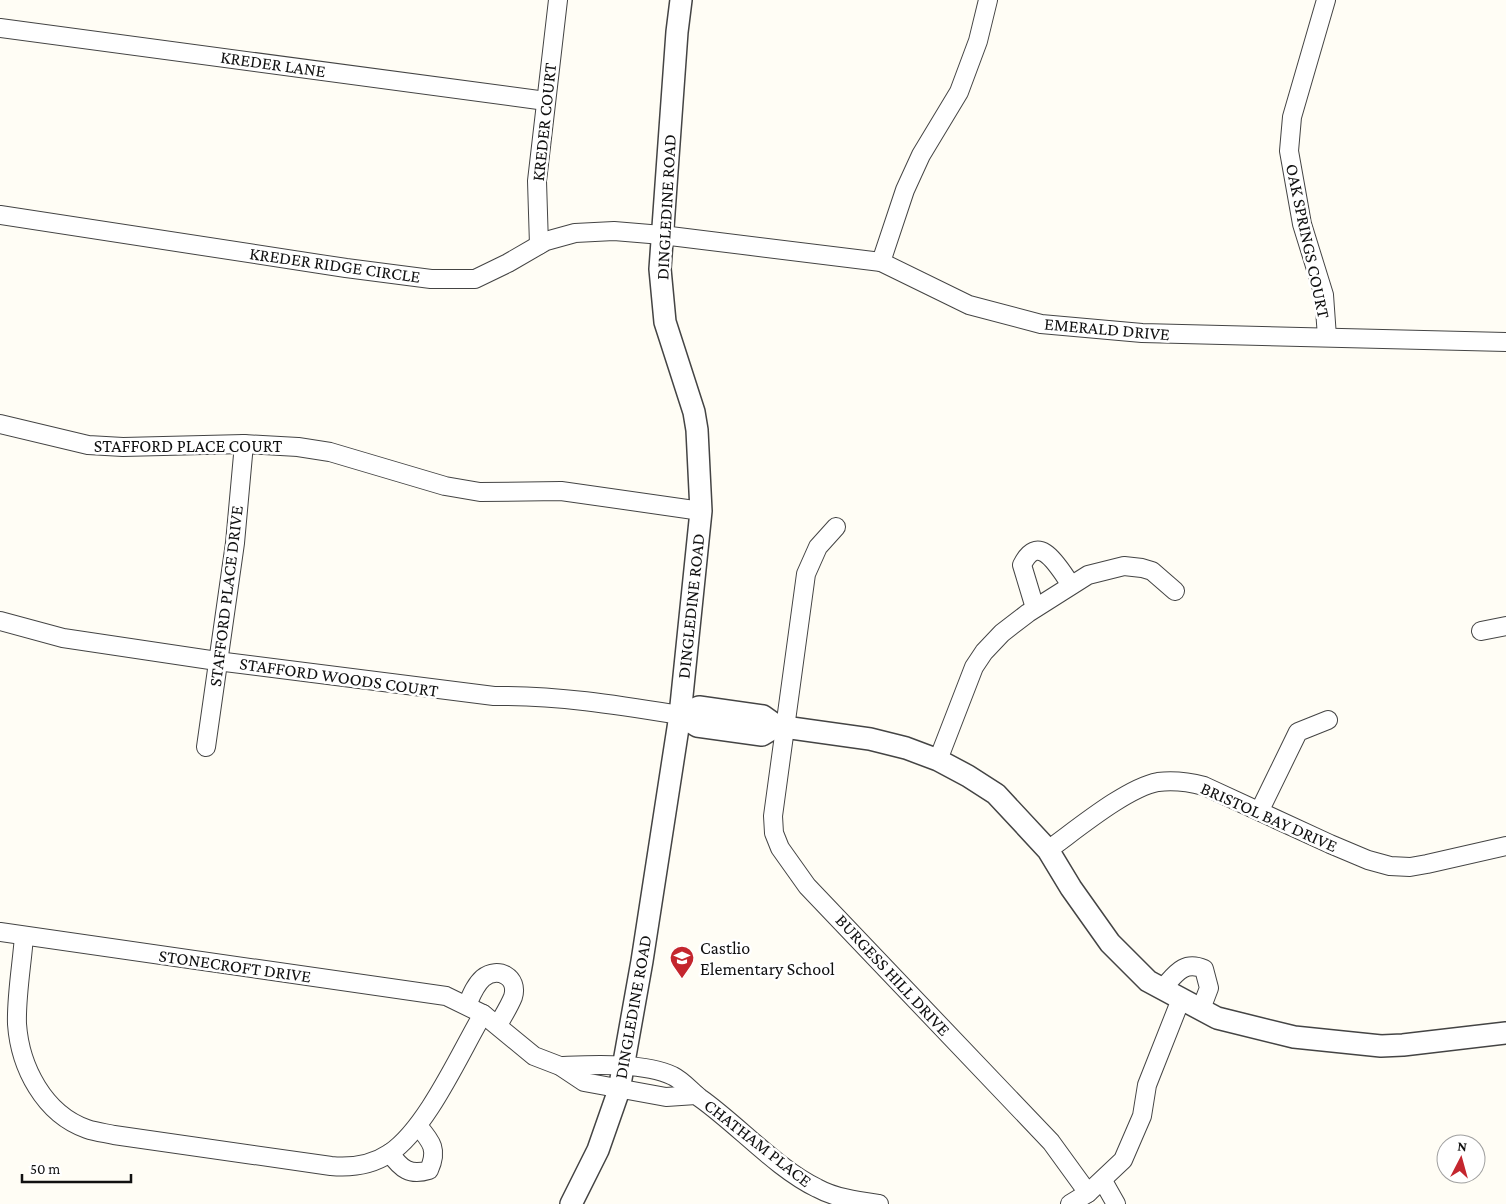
<svg xmlns="http://www.w3.org/2000/svg" width="1506" height="1204" font-family="'Crimson Pro',serif">
	<style>
		.lines { fill: none; stroke-linecap: round; stroke-linejoin: round }
		.minor-casing { stroke: #444; stroke-width: 20 }
		.tertiary-casing { stroke: #444; stroke-width: 24 }
		.minor { stroke: #fff; stroke-width: 18 }
		.tertiary { stroke: #fff; stroke-width: 21 }
		.labels { text-anchor: middle; dominant-baseline: central; stroke-width: 5; stroke-linejoin: round; paint-order: stroke }
		.street-label { font-size: 18px; fill: #111; stroke: #fff }
		.poi-label { font-size: 18px; fill: #111; stroke: #fff; text-anchor: start }
	</style>
	<rect width="100%" height="100%" fill="#fffdf5"/>
	<g class="lines">
		<defs>
			<g id="minor">
				<path d="M1326 0 1292 117 1289 151 1302 224 1324 295 1327 337"/>
				<path d="M0 28 546 101"/>
				<path d="M0 215 346 268 431 279H475L508 263 546 241 575 233 614 231 662 235 881 262 969 305 1041 324 1142 333 1506 342"/>
				<path d="M539 245 537 181 558 0"/>
				<path d="M881 262 905 190 921 155 959 92 978 41 988 0"/>
				<path d="M0 424 88 445 123 447 244 444 298 447 330 452 445 486 480 492 561 491 701 511"/>
				<path d="M836 527 818 547 806 574 773 816 774 833 780 848 807 886 1051 1142 1088 1193"/>
				<path d="M1035 608 1022 565C1039 530 1059 568 1071 585"/>
				<path d="M0 621 63 638 217 661 494 696C557 695 618 705 680 715"/>
				<path d="M1481 631 1506 626"/>
				<path d="M206 747 235 543 244 444"/>
				<path d="M938 760 974 667 984 652 1002 633 1028 613 1088 575 1124 566 1142 568 1152 571 1175 591"/>
				<path d="M1260 810 1298 732 1328 720"/>
				<path d="M1048 850C1076 830 1126 788 1158 782 1174 780 1189 782 1204 786L1330 844 1368 860 1390 866 1410 867 1427 864 1506 846"/>
				<path d="M0 932 446 996 483 1014 534 1056 560 1066 584 1082 666 1097 696 1095"/>
				<path d="M24 936C22 964 16 997 17 1024 20 1067 44 1114 87 1129 96 1132 105 1133 114 1135L331 1166C352 1168 372 1165 390 1153 427 1128 460 1053 483 1014"/>
				<path d="M1162 989C1175 975 1183 960 1204 969L1209 988 1201 1009"/>
				<path d="M467 1005C471 996 475 985 483 978 498 966 519 977 513 997 509 1007 503 1016 498 1025"/>
				<path d="M560 1066C592 1065 643 1062 673 1076 683 1081 691 1091 700 1098 737 1124 777 1169 817 1188 835 1198 858 1201 879 1204"/>
				<path d="M390 1153C401 1169 410 1176 429 1170 438 1150 432 1142 418 1126"/>
				<path d="M1103 1181 1116 1204"/>
				<path d="M1070 1204 1088 1193 1123 1160 1142 1116 1147 1085 1181 999"/>
			</g>
			<g id="tertiary">
				<path d="M680 715 699 707 763 716 777 726 870 739 906 748 938 760 968 776 996 794 1048 850 1071 888 1110 943 1148 981 1217 1018 1294 1037 1381 1046 1403 1045 1506 1033"/>
				<path d="M680 715 697 726 762 735 777 726"/>
				<path d="M571 1204 598 1150 619 1090 642 961 680 715 701 511 697 430 694 412 665 322 660 269 677 32 681 0"/>
			</g>
		</defs>
		<!-- minor casing -->
		<use href="#minor" class="minor-casing"/>
		<!-- tertiary casing -->
		<use href="#tertiary" class="tertiary-casing"/>
		<!-- minor -->
		<use href="#minor" class="minor"/>
		<!-- tertiary -->
		<use href="#tertiary" class="tertiary"/>
	</g>
	<!-- icons -->
	<defs>
		<symbol id="school-pin" viewBox="-11 -11 22 30"><path d="M0 17L-7.5 6A9.5 9.5 0 1 1 7.5 6Z" fill="#c4262e" stroke="#fff"/><path d="M0-5L7-2L0 1L-7-2ZM-4 1L0 2.5L4 1V4Q0 6-4 4Z" fill="#fff"/></symbol>
	</defs>
	<g fill-rule="evenodd">
		<use href="#school-pin" x="668" y="944" width="28" height="38"/>
	</g>
	<g class="labels">
		<!-- street labels -->
		<g class="street-label">
			<text transform="translate(273 64) rotate(8)">KREDER LANE</text>
			<text transform="translate(544 122) rotate(-84)">KREDER COURT</text>
			<text transform="translate(666 207) rotate(-87)">DINGLEDINE ROAD</text>
			<text transform="translate(1308 241) rotate(78)">OAK SPRINGS COURT</text>
			<text transform="translate(335 265) rotate(8)">KREDER RIDGE CIRCLE</text>
			<text transform="translate(1107 329) rotate(5)">EMERALD DRIVE</text>
			<text x="188" y="446">STAFFORD PLACE COURT</text>
			<text transform="translate(226 596) rotate(-83)">STAFFORD PLACE DRIVE</text>
			<text transform="translate(691 606) rotate(-84)">DINGLEDINE ROAD</text>
			<text transform="translate(339 677) rotate(8)">STAFFORD WOODS COURT</text>
			<text transform="translate(1269 817) rotate(24)">BRISTOL BAY DRIVE</text>
			<text transform="translate(235 966) rotate(8)">STONECROFT DRIVE</text>
			<text transform="translate(893 975) rotate(47)">BURGESS HILL DRIVE</text>
			<text transform="translate(633 1007) rotate(-80)">DINGLEDINE ROAD</text>
			<text transform="translate(758 1143) rotate(38)">CHATHAM PLACE</text>
		</g>
		<!-- poi labels -->
		<g class="poi-label">
			<text x="700" y="948">Castlio<tspan x="700" dy="21">Elementary School</tspan></text>
		</g>
	</g>
	<!-- north arrow -->
	<g transform="translate(1461 1159) rotate(6)"><circle r="24" fill="#ffffff" stroke="#a0a0a0"/>
	<path d="M0-4L9 19L0 12L-9 19Z" fill="#c4262e"/>
	<text y="-8" font-size="14" font-weight="bold" text-anchor="middle" fill="#111111">N</text>
	</g>
	<!-- scale -->
	<path d="M22 1174v8h109v-8" fill="none" stroke="#111111" stroke-width="2.5"/>
	<text x="30" y="1174" font-size="15" fill="#111111" stroke="#ffffff" stroke-width="4" paint-order="stroke">50 m</text>
</svg>
